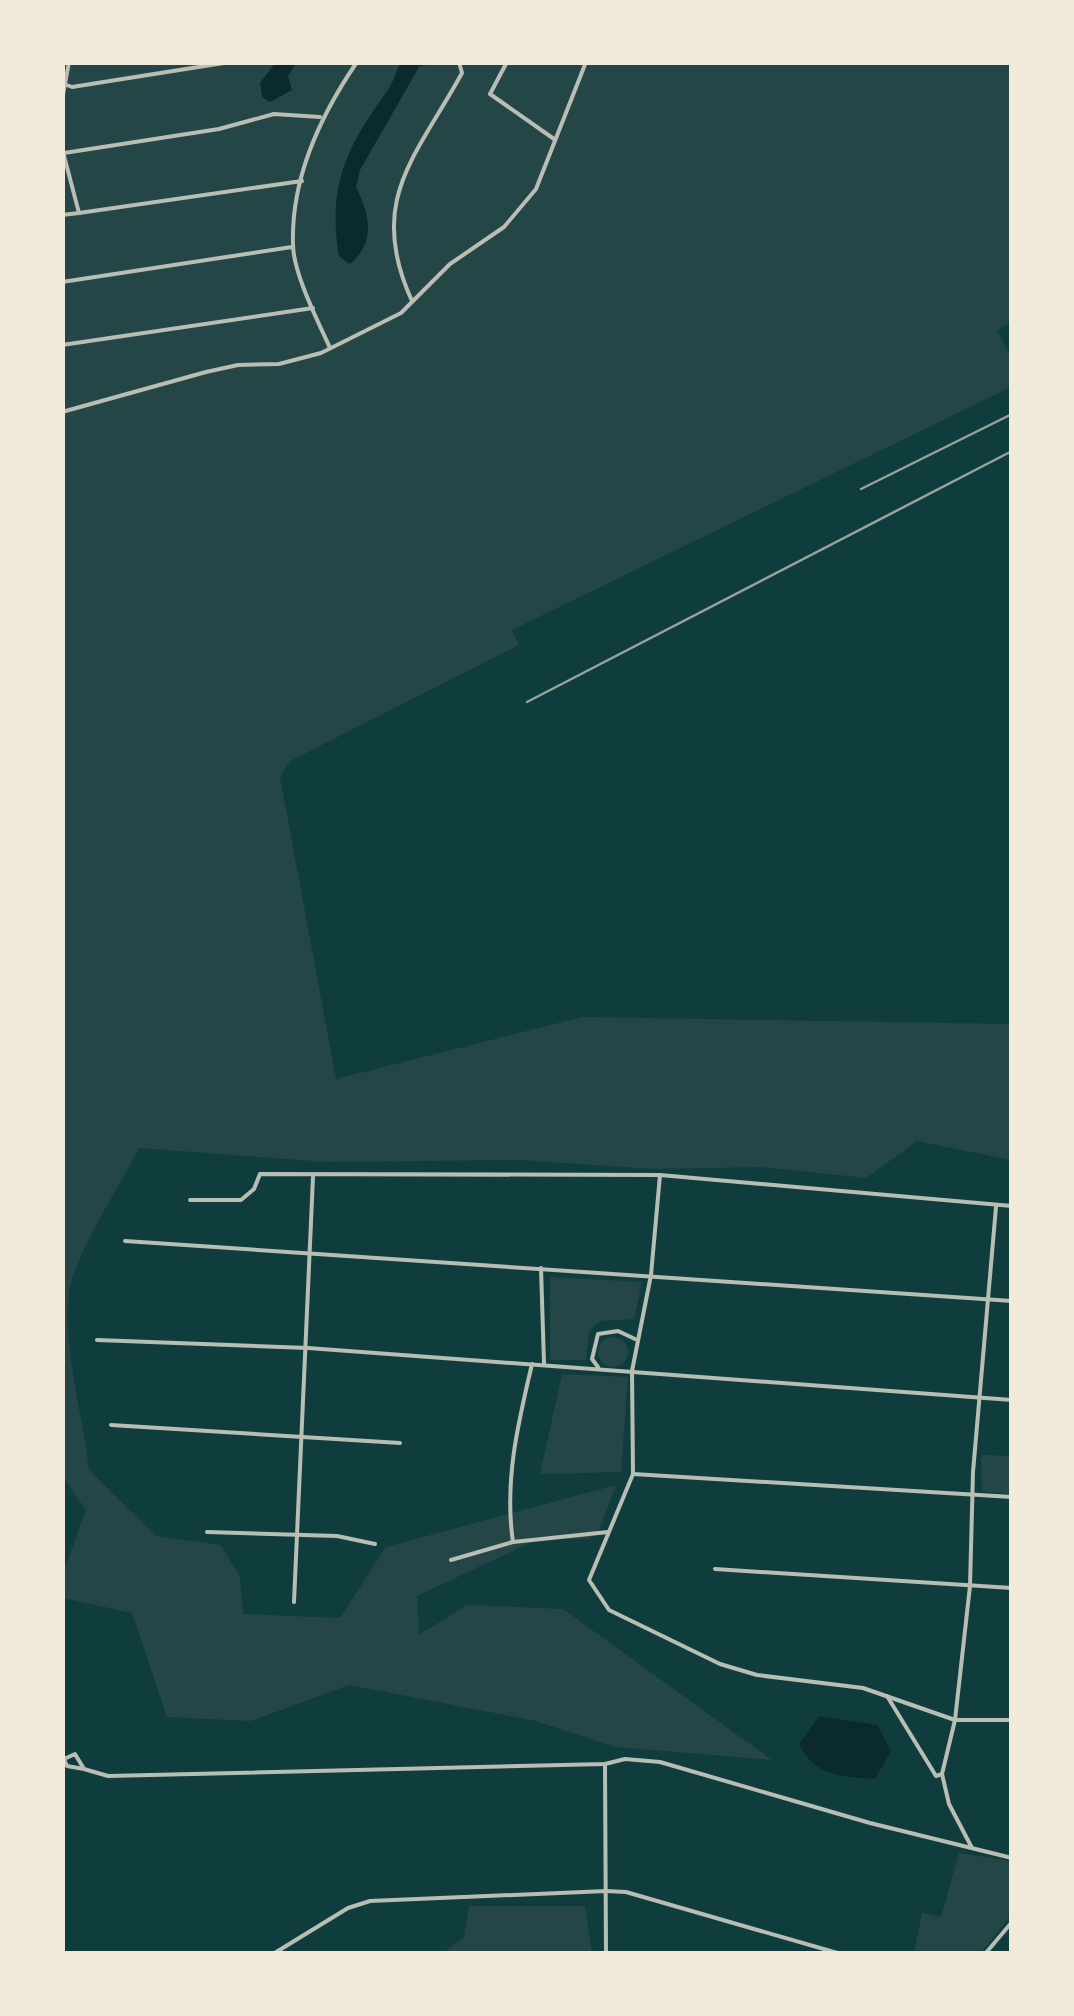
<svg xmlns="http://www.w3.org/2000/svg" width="1074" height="2016" font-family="Manrope,sans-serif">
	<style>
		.green { fill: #244646 }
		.water { fill: #0a2a2b }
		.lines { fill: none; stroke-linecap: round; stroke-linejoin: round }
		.minor { stroke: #b8beb3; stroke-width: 4 }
		.rail { stroke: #97a49c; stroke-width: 2.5 }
	</style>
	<rect width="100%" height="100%" fill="#0f3d3e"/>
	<!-- green -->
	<g class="green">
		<path d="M62 63H1011V322L997 330 1011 357V387L512 630 519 645 290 761 280 777 336 1079 583 1017 1011 1024V1160L917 1141 866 1178 761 1167 653 1169 522 1160 327 1162 139 1148C120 1186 84 1240 72 1279 57 1328 84 1418 89 1470L156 1536 221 1545 240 1577 243 1614 340 1618 386 1547 616 1485 598 1533 589 1539H538L417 1596 419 1635 467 1605 563 1609 772 1760 615 1747 536 1721 349 1685 251 1721 167 1717 132 1613 63 1598V1573L86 1510 62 1476Z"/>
		<path d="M550 1277 642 1282 634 1319 601 1321 589 1330 586 1360H550Z"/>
		<circle cx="613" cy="1352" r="15"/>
		<path d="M562 1374 628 1377 621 1472 540 1474Z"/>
		<path d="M981 1455 1011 1456 1009 1494 982 1491Z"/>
		<path d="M959 1853 1011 1861V1915L981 1953H914L922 1913 941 1917Z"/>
		<path d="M469 1906H585L592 1953H448L447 1949 464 1938Z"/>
	</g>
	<!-- water -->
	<g class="water">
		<path d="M275 63H296L288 76 292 90 270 102 262 97 260 83Z"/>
		<path d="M401 63H432L419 67 360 170 356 187C370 215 376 241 350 264L339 256C327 185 347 146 388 90 394 82 395 71 401 63Z"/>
		<path d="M819 1716 877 1725 891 1751 875 1779C842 1776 815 1777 799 1744Z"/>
	</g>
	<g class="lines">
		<!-- minor -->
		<g class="minor">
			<path d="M507 62 490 94 554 139"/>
			<path d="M64 84 72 87 230 62"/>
			<path d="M62 100 69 62"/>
			<path d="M62 148 79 213 302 181"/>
			<path d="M64 153 219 129 274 114 320 117"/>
			<path d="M62 215 79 213"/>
			<path d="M62 282 292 247"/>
			<path d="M412 301C366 201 416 157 462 73L459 62"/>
			<path d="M62 345 313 308"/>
			<path d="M330 348C318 321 293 273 293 244 291 178 320 116 357 62"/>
			<path d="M62 412 206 372 238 365 279 364 321 353 401 313 450 264 504 227 536 189 586 62"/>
			<path d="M660 1175 651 1275 632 1371 633 1474 589 1580 609 1610 720 1664 757 1675 863 1688 955 1720H1012"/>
			<path d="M190 1200H241L254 1189 260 1174 660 1175 1012 1206"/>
			<path d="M125 1241 1012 1301"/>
			<path d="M541 1268 544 1363"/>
			<path d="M97 1340 308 1348 1012 1400"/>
			<path d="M598 1367 592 1359 598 1334 618 1331 635 1339"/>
			<path d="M111 1425 400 1443"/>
			<path d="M633 1474 1012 1497"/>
			<path d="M207 1532 337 1536 375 1544"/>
			<path d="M513 1542C504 1482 518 1423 532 1364"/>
			<path d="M451 1560 513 1542 608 1532"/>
			<path d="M715 1569 1012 1588"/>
			<path d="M294 1602 313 1177"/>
			<path d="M887 1696 936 1776 942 1774"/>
			<path d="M605 1764 606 1954"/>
			<path d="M84 1769 67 1766 64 1759 75 1754 84 1769 108 1776 605 1764 625 1759 660 1762 870 1823 1012 1858"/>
			<path d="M972 1848 949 1804 942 1774 955 1720 970 1586 973 1472 996 1207"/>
			<path d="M273 1954 348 1908 370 1901 606 1891 626 1892 841 1954"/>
			<path d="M985 1954 1012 1922"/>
		</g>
		<!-- rail -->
		<g class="rail">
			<path d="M861 489 1012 414"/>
			<path d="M527 702 1012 451"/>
		</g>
	</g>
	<!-- border -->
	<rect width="1074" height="2016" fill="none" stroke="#f1e9da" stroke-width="130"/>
</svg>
